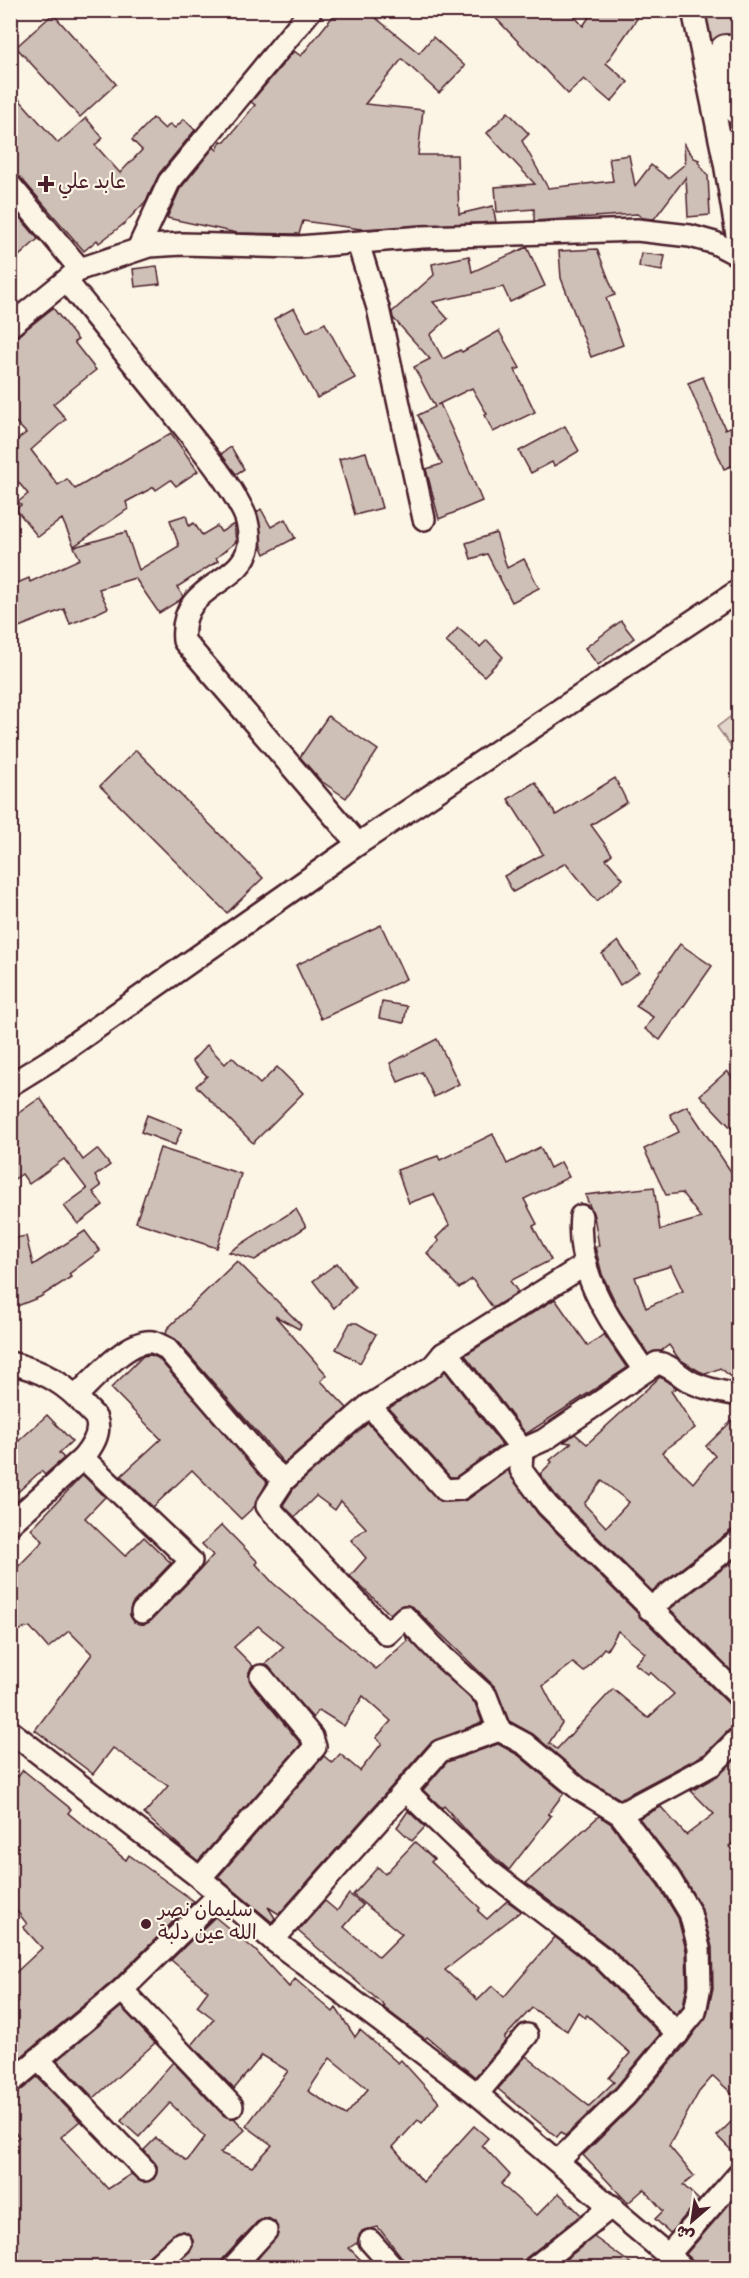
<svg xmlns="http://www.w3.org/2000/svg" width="749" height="2278" font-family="'Gochi Hand','Playpen Sans Arabic',sans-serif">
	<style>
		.green { fill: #e2d5ca; stroke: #967a7a; stroke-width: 1.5 }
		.building { fill: #cfc0b7; stroke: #4a1f2b; stroke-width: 1.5; fill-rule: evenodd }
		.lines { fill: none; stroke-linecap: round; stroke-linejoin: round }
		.highway-tunnel { stroke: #d8cac0; stroke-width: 32; stroke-dasharray: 32 16; stroke-linecap: butt }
		.minor-casing { stroke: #4a1f2b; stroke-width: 26 }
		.highway-casing { stroke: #4a1f2b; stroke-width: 36 }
		.minor { stroke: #fcf5e5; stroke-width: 21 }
		.highway { stroke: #fcf5e5; stroke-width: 32 }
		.poi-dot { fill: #4a1f2b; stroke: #fcf5e5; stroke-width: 2 }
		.labels { text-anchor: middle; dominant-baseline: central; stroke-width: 4.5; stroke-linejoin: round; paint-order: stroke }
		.poi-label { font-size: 20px; fill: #4a1f2b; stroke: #fcf5e5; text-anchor: start }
	</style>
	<rect width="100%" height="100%" fill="#fcf5e5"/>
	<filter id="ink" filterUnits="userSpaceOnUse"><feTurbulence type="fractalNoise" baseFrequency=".0167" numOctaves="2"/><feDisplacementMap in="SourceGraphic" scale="12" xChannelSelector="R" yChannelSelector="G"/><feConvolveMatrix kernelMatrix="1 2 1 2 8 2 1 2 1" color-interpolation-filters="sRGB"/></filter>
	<g filter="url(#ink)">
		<!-- green -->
		<path class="green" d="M738 711V756L717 727Z"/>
		<!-- building -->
		<g class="building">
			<path d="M338 10H366L419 53 433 37 465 66 439 93 402 59 365 104 423 110 418 155H457L459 214 493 206 496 222 361 229 303 221 299 234 237 233 167 218 180 189 214 147 217 150 221 141 225 142 255 105 251 102 294 51 301 56Z"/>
			<path d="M488 10H569L583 26 594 10H643L606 63 628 82 611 102 584 79 568 94Z"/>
			<path d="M53 14 116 84 80 117 16 47Z"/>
			<path d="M10 89 58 143 86 118 103 138 95 145 120 173 142 150 132 140 153 118 165 129 170 124 175 128 184 119 195 130 159 174 146 201 125 223 99 243 97 240 84 251 20 177 10 173Z"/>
			<path d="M508 112 529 134 522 141 548 188 613 181 609 158 629 155 635 186 651 165 668 178 685 164 684 144 694 158 699 160 698 162 708 176 710 215 688 217 686 177 654 219 643 218 637 214 534 221V209L497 212 495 187 535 184 487 133Z"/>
			<path d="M10 206 38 239 10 264Z"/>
			<path d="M527 247 545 286 510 302 503 287 433 302 448 319 430 335 443 359 460 350 462 352 499 331 520 368 515 370 535 412 493 432 485 415 487 414 472 388 437 405 440 404 453 432 482 501 439 519 426 469 442 464 418 415 435 407 414 367 430 359 393 318 392 312 434 275 432 264 469 256 472 272Z"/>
			<path d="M597 249 615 295 606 298 623 345 591 357 561 278 559 251Z"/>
			<path d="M641 253 665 256 662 271 639 267Z"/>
			<path d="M157 266 160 284 135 287 133 269Z"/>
			<path d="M53 308 78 340 74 342 96 370 53 404 66 419 31 450 58 485 67 479 75 489 171 433 198 471 176 486 171 480 156 490 154 487 126 502 128 509 74 546 62 519 38 537 16 509 21 505 18 502 28 494 10 472V445L26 433 10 416V342Z"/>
			<path d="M294 308 307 332 325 323 355 378 317 398 274 319Z"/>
			<path d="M703 377 725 429 738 424V463L724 469 688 383Z"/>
			<path d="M565 426 579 451 554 466 552 462 531 473 519 451Z"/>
			<path d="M231 447 244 469 236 474 221 454Z"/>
			<path d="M366 452 382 508 355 515 339 459Z"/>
			<path d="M261 509 271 527 285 519 295 538 265 554 262 547 257 512Z"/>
			<path d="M186 515 189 526 194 523 202 535 217 526 221 532 234 524 236 542 216 558 218 561 177 587 183 596 180 600 159 613 135 578 99 589 108 608 93 615 70 624 64 609 14 629 10 619V586L29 578 30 582 80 559 74 547 126 532 139 570 179 546 170 520Z"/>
			<path d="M496 533 507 568 524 559 539 588 512 602 487 554 471 559 466 543Z"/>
			<path d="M621 621 634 638 598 665 585 648Z"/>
			<path d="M458 628 480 647 487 640 503 657 484 676 446 642Z"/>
			<path d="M328 716 378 750 346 798 321 781 300 757Z"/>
			<path d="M136 750 263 878 227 913 100 786Z"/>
			<path d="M615 778 627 802 591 825 612 854 606 859 623 879 597 901 566 863 513 892 504 876 543 854 508 799 535 782 556 815Z"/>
			<path d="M381 925 406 979 321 1019 296 965Z"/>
			<path d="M618 941 639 972 620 985 602 954Z"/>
			<path d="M680 944 712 966 660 1040 645 1029 653 1017 636 1006Z"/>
			<path d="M382 1002 407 1006 404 1023 379 1018Z"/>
			<path d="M437 1039 459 1084 434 1097 422 1072 398 1082 390 1063Z"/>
			<path d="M207 1045 225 1064 232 1057 260 1084 277 1067 303 1093 253 1143 196 1086 207 1076 192 1061Z"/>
			<path d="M727 1071 738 1084V1135L700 1095Z"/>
			<path d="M40 1098 83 1160 97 1149 110 1165 95 1176 101 1186 93 1192 103 1205 78 1224 64 1206 87 1189 64 1159 29 1184 22 1174 10 1182V1119Z"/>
			<path d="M687 1106 738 1182V1270L731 1273 738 1290V1382L720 1368 706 1374 699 1371 679 1359 669 1345 661 1351 648 1354 619 1310 602 1274 595 1247 599 1246 594 1216 585 1195 654 1187 660 1230 701 1218 682 1193 666 1195 644 1149 679 1132 670 1114ZM671 1266 683 1291 646 1308 635 1277Z"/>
			<path d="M147 1115 182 1129 175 1145 141 1132Z"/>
			<path d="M493 1134 507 1164 540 1147 550 1168 561 1162 569 1177 524 1199 537 1224 533 1226 551 1260 510 1281 518 1292 493 1308 472 1279 459 1288 427 1253 439 1241 436 1238 449 1225 434 1194 409 1203 397 1170 438 1156 440 1160Z"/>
			<path d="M160 1148 241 1174 217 1248 136 1222Z"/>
			<path d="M296 1209 306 1227 255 1260 229 1252Z"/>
			<path d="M85 1231 100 1251 69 1274 71 1277 40 1297 10 1309V1239L26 1236 33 1265Z"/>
			<path d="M237 1261 301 1325 299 1329 275 1316 327 1375 321 1381 347 1408 284 1463 176 1340 166 1334 167 1329Z"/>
			<path d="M337 1263 355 1287 334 1308 313 1281Z"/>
			<path d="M555 1299 588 1346 604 1334 627 1368 526 1434 465 1355Z"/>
			<path d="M350 1323H357L376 1334 360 1363 336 1349Z"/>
			<path d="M151 1355 158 1358 267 1482 255 1506 241 1519 192 1470 153 1507 121 1476 161 1439 111 1388 143 1356Z"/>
			<path d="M445 1371 502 1445 456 1477H450L389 1408Z"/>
			<path d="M660 1377 677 1388 671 1391 695 1428 662 1452 693 1483 715 1456 706 1446 738 1415V1529L730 1531 652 1591 557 1497 540 1474 552 1462 550 1460 571 1443 564 1442 575 1434 587 1444ZM602 1481 629 1502 606 1527 584 1504Z"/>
			<path d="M47 1415 72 1441 59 1453 64 1458 48 1472 45 1475 41 1471 10 1499V1449Z"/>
			<path d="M368 1423 441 1502 467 1500 508 1470 538 1514 729 1704 738 1707V1727L729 1730 705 1754 620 1799 586 1779 533 1734 509 1721 495 1687 414 1608 403 1605 390 1614 350 1576 366 1558 351 1540 366 1528 341 1501 335 1510 316 1496 295 1517 283 1505 294 1488ZM618 1631 645 1653 635 1664 648 1674 650 1672 674 1694 648 1718 613 1689 557 1749 549 1743 562 1723 543 1686 573 1663 584 1672 604 1648 607 1650Z"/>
			<path d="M83 1475 105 1497 85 1518 125 1556 144 1537 171 1563 132 1604 130 1615 134 1622 145 1624 151 1621 200 1570 213 1555 202 1544 222 1525 258 1562 256 1564 273 1583 376 1669 407 1641 405 1635 475 1703 482 1722 430 1743 279 1914 268 1907 275 1918 272 1922 218 1877 324 1756 332 1763 340 1754 360 1771 382 1743 376 1738 391 1721 363 1696 344 1726 319 1710 313 1718 265 1664 284 1647 258 1626 234 1647 253 1666 249 1672 251 1684 301 1744 198 1861 180 1846 144 1814 168 1786 113 1748 93 1774 35 1730 92 1654 69 1631 48 1648 30 1627 10 1633V1575L43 1541 31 1529Z"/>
			<path d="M738 1557V1678L670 1609Z"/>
			<path d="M498 1744 518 1755 564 1793 548 1814 551 1816 509 1870 472 1837 444 1806 442 1808 423 1790 447 1762Z"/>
			<path d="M738 1757V1839L729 1846 738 1854V1985L732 1991 738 2000V2099L713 2076 699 2092 669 2146 694 2176 683 2185 699 2200 670 2233 655 2219 663 2211 644 2189 628 2203 583 2155 634 2105 687 2043 707 2015 713 1988 712 1947 701 1907 679 1870 639 1818 661 1807 686 1835 714 1814 691 1791 719 1775Z"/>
			<path d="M10 1770 18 1777 23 1770 71 1809 68 1813 126 1860 129 1855 194 1901 113 1981 10 2066V1978L42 1948 23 1927 27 1924 10 1902Z"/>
			<path d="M408 1811 425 1827 412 1841 397 1827Z"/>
			<path d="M599 1816 611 1824 658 1885 678 1918 686 1950 687 1985 683 2006 676 2014 611 1948 526 1883Z"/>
			<path d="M415 1842 434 1859 431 1862 480 1908 478 1911 487 1919 507 1901 521 1911 445 1970 478 2000 492 1986 504 1997 555 1937 595 1968 660 2034 616 2087 565 2136 561 2132 557 2137 498 2089 526 2056 589 2106 614 2082 609 2078 630 2053 587 2015 585 2018 578 2012 567 2031 532 2008 504 2038 506 2040 475 2077 427 2037 425 2039 383 2007 385 2006 298 1931 325 1901 337 1911 349 1894 363 1905 344 1927 379 1957 402 1934 353 1895 378 1867 385 1874Z"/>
			<path d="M215 1917 255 1950 289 1987 295 1979 333 2012 336 2008 355 2037 360 2030 398 2063 401 2060 439 2102 422 2123 418 2120 393 2147 423 2182 474 2126 488 2138 482 2145 510 2175 501 2184 532 2212 537 2215 559 2193 581 2215 526 2258 522 2268H406L404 2260 378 2227 362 2231 358 2242 349 2248 369 2268H250L278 2234 275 2222 268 2218 257 2222 223 2259 220 2268H173L193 2246 191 2235 179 2231 145 2259 142 2268H10V2144L19 2137 10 2127V2095L18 2093 37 2077 80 2121 61 2137 108 2189 131 2174 142 2182 154 2179 157 2166 144 2150 156 2138 187 2161 205 2137 170 2103 139 2137 121 2121 173 2062 223 2115 234 2118 245 2130 220 2153 252 2167 272 2145 246 2126 288 2071 262 2055 234 2089 192 2045 214 2019 197 2006 208 1991 171 1960ZM330 2058 368 2089 346 2115 308 2091Z"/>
			<path d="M121 2007 155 2043 94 2098 57 2060Z"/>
			<path d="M738 2115V2157L717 2136Z"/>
			<path d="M738 2194V2268H701L686 2254Z"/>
			<path d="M594 2237 637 2268H555Z"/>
		</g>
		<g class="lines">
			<!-- highway-tunnel -->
			<path class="highway-tunnel" d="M718 10 726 51"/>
			<defs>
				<g id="minor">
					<path d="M693 10 725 163 738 241"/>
					<path d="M10 185 80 269"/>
					<path d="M358 243 378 308 424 519"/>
					<path d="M138 249 169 182 311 10"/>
					<path d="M67 282C102 325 138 369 173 413 197 444 224 474 242 509 248 519 250 534 249 545 242 587 178 582 184 641L358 844"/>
					<path d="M10 326 80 269 149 246 182 244 299 247 422 237 637 230 690 236 715 243 738 255"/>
					<path d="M10 1085 52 1059 358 844 738 591"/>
					<path d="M581 1216C575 1275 612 1323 644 1370"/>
					<path d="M443 1354 586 1264"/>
					<path d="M10 1363C42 1370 66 1384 87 1408 89 1411 95 1415 96 1419 102 1433 91 1448 83 1458L10 1524"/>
					<path d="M76 1396C92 1381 128 1339 152 1342 157 1343 162 1346 166 1348L268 1466 284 1480 367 1407 433 1366 443 1354 453 1361 522 1449 521 1470 547 1505 738 1695"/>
					<path d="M369 1405 445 1490 460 1489 504 1458 544 1440 657 1363C670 1364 680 1377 693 1383 708 1390 723 1392 738 1395"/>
					<path d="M83 1458 191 1561 142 1612"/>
					<path d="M284 1480 267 1506 387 1634 405 1617 444 1658 486 1696 499 1730"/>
					<path d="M649 1609 738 1541"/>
					<path d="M10 1731 200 1878 273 1940 477 2094 683 2268"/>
					<path d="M406 1791 488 1870 603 1958 678 2034"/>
					<path d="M620 1814 713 1764 738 1739"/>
					<path d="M200 1878 315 1747 312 1737 261 1676"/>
					<path d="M273 1940 440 1751 499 1730 525 1744 579 1789 620 1814 669 1878 690 1913 699 1948 700 1986 695 2012 625 2096 558 2161"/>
					<path d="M122 1990 232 2106"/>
					<path d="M38 2059 145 2170"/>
					<path d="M10 2083 122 1990 219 1895"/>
					<path d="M477 2094 527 2035"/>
					<path d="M370 2241 394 2268"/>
					<path d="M668 2255 738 2175"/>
					<path d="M154 2268 181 2243"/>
					<path d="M232 2268 266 2231"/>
					<path d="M534 2268 612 2206"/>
				</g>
				<path id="highway" d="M726 51 738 108"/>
			</defs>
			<!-- minor casing -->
			<use href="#minor" class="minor-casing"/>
			<!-- highway casing -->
			<use href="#highway" class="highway-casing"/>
			<!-- minor -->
			<use href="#minor" class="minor"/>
			<!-- highway -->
			<use href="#highway" class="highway"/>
		</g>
	</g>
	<!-- markers -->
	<g class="poi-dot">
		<path d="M43 175h6v6h6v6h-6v6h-6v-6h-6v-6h6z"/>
		<circle cx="146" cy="1924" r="6"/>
	</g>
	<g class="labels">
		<!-- poi labels -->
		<g class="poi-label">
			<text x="58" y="184">عابد علي</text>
			<text x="158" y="1912">سليمان نصر<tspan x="158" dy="23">الله عين دلبة</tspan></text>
		</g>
	</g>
	<!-- margin -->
	<rect width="749" height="2278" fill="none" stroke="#fcf5e5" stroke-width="36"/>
	<rect x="18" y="18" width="713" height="2242" fill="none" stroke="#4a1f2b" stroke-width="2" filter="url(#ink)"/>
	<!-- north arrow -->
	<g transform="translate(692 2221) rotate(209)" stroke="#fcf5e5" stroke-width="4.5" paint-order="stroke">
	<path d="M0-4.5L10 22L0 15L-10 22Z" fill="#4a1f2b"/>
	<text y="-9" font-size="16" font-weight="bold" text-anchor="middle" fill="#4a1f2b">ش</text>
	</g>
</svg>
